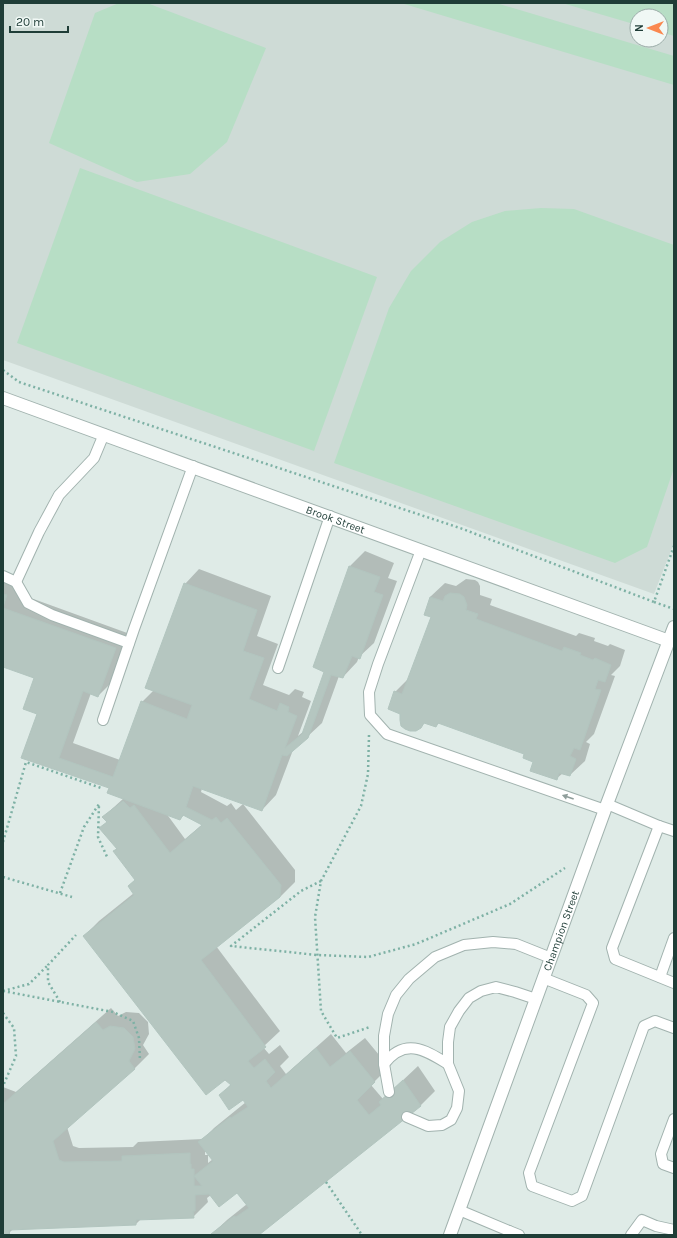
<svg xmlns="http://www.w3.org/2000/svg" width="677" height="1238" font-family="Karla,sans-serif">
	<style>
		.built { fill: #cedbd6; fill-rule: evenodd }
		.green { fill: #b7dec5 }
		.shadow { fill: #0003; fill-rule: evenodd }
		.building { fill: #b5c6c0; stroke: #b2c5bf; fill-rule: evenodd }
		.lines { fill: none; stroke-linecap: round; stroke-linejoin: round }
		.lane-casing { stroke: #a2b3af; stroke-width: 12 }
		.street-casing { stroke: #a2b3af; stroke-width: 14 }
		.path { stroke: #7eb1a5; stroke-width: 2.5; stroke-dasharray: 2 3; stroke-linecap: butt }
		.lane { stroke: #fff; stroke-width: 10 }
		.street { stroke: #fff; stroke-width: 12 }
		.oneway { fill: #8f9e9b }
		.labels { text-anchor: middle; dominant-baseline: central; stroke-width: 3; stroke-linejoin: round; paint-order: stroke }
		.street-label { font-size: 11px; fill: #1f3d37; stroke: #f0f8f5 }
	</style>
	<rect width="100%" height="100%" fill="#dfebe7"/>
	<!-- built -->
	<path class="built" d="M14 3H674V543L654 594 3 360V4ZM637 16H661V40H637Z"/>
	<!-- green -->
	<g class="green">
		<path d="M119 3H147L266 48 227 142 190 174 137 182 49 143 95 13Z"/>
		<path d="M401 3H496L674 56V85Z"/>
		<path d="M562 3H674V36L661 32V16H637V25Z"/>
		<path d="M80 168 377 277 314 451 17 343Z"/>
		<path d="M541 208 574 209 674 245V468L647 547 615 563 334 463 389 308 411 271 440 242 472 222 505 211Z"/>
	</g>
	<!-- shadow -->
	<g class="shadow">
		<path d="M365 551 394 563 388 578 397 581 374 643 359 657 357 662 343 677 339 676 322 723 293 750 276 795 262 810 202 788 201 792 227 806 231 803 236 810 243 804 295 870V882L280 897 216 946 280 1031 263 1047 269 1054 280 1045 289 1057 280 1066 286 1074 331 1034 346 1053 365 1038 389 1067 371 1085 383 1099 418 1066 435 1091 421 1105 258 1235 212 1234 227 1220 247 1204 238 1192 211 1195 207 1198 208 1202 193 1217 141 1219 136 1224 13 1229 10 1232V1235H3V1087L16 1092 111 1008 118 1016 126 1012 139 1013 148 1022 149 1034 143 1045 149 1054 134 1069 67 1127 73 1146 79 1148 133 1147 138 1142 203 1139 214 1128 246 1102 243 1099 221 1095 231 1084 84 936 99 921 134 893 129 886 136 879 114 851 117 848 101 828 107 822 103 817 124 798 110 787 22 757 38 713 35 678 3 666V574L21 581 17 593 130 634 113 681 98 696 91 693 73 743 120 760 142 702 154 690 185 584 199 569 271 596 257 636 278 644 263 685 289 695 295 689 304 692 302 697 311 701 298 736 304 731 326 671 314 666 350 566ZM166 813 180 819 184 815 203 824 185 839ZM205 1150 213 1159 208 1163V1155H205Z"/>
		<path d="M466 579 475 580 478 582 480 586V595L492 599 490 605 576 636 579 633 595 638 594 641 608 646 610 644 625 650 620 666 611 675 615 676 594 734 586 742 590 744 585 761 570 775 563 773 556 779 525 753 440 722 436 726 425 722 420 727 401 713 395 692 409 678 432 616 430 597 445 583 456 586Z"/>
	</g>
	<!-- building -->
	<g class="building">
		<path d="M349 566 380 577 374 592 383 595 360 659 352 656 343 678 331 675 308 738 287 756 282 755 262 811 193 786 186 807 212 820 216 817 221 823 227 818 281 885 280 897 201 960 266 1047 248 1061 254 1068 265 1059 275 1072 266 1081 271 1088 316 1048 330 1067 350 1051 375 1082 357 1100 369 1115 381 1105 379 1102 403 1080 421 1106 259 1235 211 1234 234 1216 236 1217 249 1208 237 1193 219 1207 209 1194 195 1195V1211H193L194 1218 136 1220V1225L9 1230V1234H3V1104L96 1022 103 1030 110 1026 124 1028 133 1037 135 1049 129 1061 135 1069 53 1141 59 1160 64 1162 122 1161V1156L190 1153V1164H191V1169H194V1176L213 1161 198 1142 230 1117 231 1118 248 1107 243 1100 229 1110 219 1095 231 1085 225 1080 206 1095 83 936 134 895 128 886 135 880 113 851 117 849 99 828 107 822 102 817 123 801 130 808 134 805 170 853 202 825 183 815 180 820 107 793 109 788 21 758 37 714 23 709 34 678 3 667V608L116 648 98 697 83 691 59 758 113 777 141 701 187 719 192 705 145 688 184 583 257 610 243 651 264 658 249 699 277 711 280 703 289 707 288 712 297 716 285 748 302 734 324 672 313 667ZM194 1176 202 1186H194Z"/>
		<path d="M450 593 460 594 464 597 467 605 466 610 478 614 476 619 562 651 564 647 581 653 580 655 593 660 595 658 611 665 605 682 598 680 595 689 601 690 580 750 574 748 570 756 576 759 570 776 559 773 557 780 530 771 533 762 523 758 524 754 438 723 436 727 424 723 421 728 416 731H410L405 729 401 726 400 720V714L388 709 394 691 402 694 431 617 424 615 430 597 443 601 445 596Z"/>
		<path d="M3 594 7 595 3 607Z"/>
	</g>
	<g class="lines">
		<defs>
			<g id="lane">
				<path d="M421 550 378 664 369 692 370 715 387 734 605 810"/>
				<path d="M3 576 16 582 28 603 52 615 129 643"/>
				<path d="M16 582 39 532 59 495 94 458 104 434"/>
				<path d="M278 668 330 516"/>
				<path d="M103 720 134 629 193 466"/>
				<path d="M607 804 659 826 612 948 615 959 674 983"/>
				<path d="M659 826 674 831"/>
				<path d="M660 977 674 938"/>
				<path d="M543 978 586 995 593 1003 529 1173 532 1186 572 1201 582 1196 644 1026 655 1021 674 1028"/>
				<path d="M384 1064C405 1037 425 1050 448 1064"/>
				<path d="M389 1092 384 1064V1036L388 1014 396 995 409 979 435 957 464 945 493 942 516 944 551 958"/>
				<path d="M407 1117 428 1126 442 1125 451 1120 457 1108 459 1091 448 1064V1042L450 1027 459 1011 469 998 481 991 496 987 515 992 536 999"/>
				<path d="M674 1119 661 1154 663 1164 674 1168"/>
				<path d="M459 1210 509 1231V1235"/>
				<path d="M509 1231 519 1235"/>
				<path d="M631 1235 642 1220 656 1226 674 1230"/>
			</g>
			<g id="street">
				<path id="s1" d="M3 398 669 641"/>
				<path id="s2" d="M450 1235 607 804 674 627"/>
			</g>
		</defs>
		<!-- lane casing -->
		<use href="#lane" class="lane-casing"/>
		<!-- street casing -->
		<use href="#street" class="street-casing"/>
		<!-- path -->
		<g class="path">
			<path d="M3 370 19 382 460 528 654 602 674 546"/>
			<path d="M654 602 674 609"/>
			<path d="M369 735 368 774 361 806 321 881 315 917 321 1011 337 1038 370 1027"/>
			<path d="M3 842 26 762 101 788"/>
			<path d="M3 877 72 897"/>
			<path d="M321 881 301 891 231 946 317 955 368 957 416 944 510 904 565 868"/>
			<path d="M60 893 84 827 99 804 98 837 108 859"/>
			<path d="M3 991 113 1012 133 1021 139 1038 140 1061"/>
			<path d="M3 991 29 984 48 965"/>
			<path d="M60 1002 48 982V965L76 935"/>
			<path d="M3 1013 14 1028 16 1056 3 1086"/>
			<path d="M326 1182 362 1235"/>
		</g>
		<!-- lane -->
		<use href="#lane" class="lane"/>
		<!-- street -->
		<use href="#street" class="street"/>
	</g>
	<!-- one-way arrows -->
	<defs><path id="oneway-solid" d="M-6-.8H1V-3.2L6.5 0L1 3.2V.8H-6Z"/></defs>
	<use class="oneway" href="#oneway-solid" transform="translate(568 797) rotate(-161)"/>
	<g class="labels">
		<!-- street labels -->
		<g class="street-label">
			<text stroke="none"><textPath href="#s1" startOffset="354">Brook Street</textPath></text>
			<text stroke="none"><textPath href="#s2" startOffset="324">Champion Street</textPath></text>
		</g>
	</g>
	<!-- border -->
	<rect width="677" height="1238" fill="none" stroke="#1f3d37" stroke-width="8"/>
	<!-- north arrow -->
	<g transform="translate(649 28) rotate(270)"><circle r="19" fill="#f0f8f5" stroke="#9cada9"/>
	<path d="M0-3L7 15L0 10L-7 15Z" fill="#fa884f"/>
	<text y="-6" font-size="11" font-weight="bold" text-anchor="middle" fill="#1f3d37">N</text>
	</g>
	<!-- scale -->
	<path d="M10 26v6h58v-6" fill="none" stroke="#1f3d37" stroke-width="2"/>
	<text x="16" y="26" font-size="12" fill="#1f3d37" stroke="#f0f8f5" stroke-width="3" paint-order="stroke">20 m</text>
</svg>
